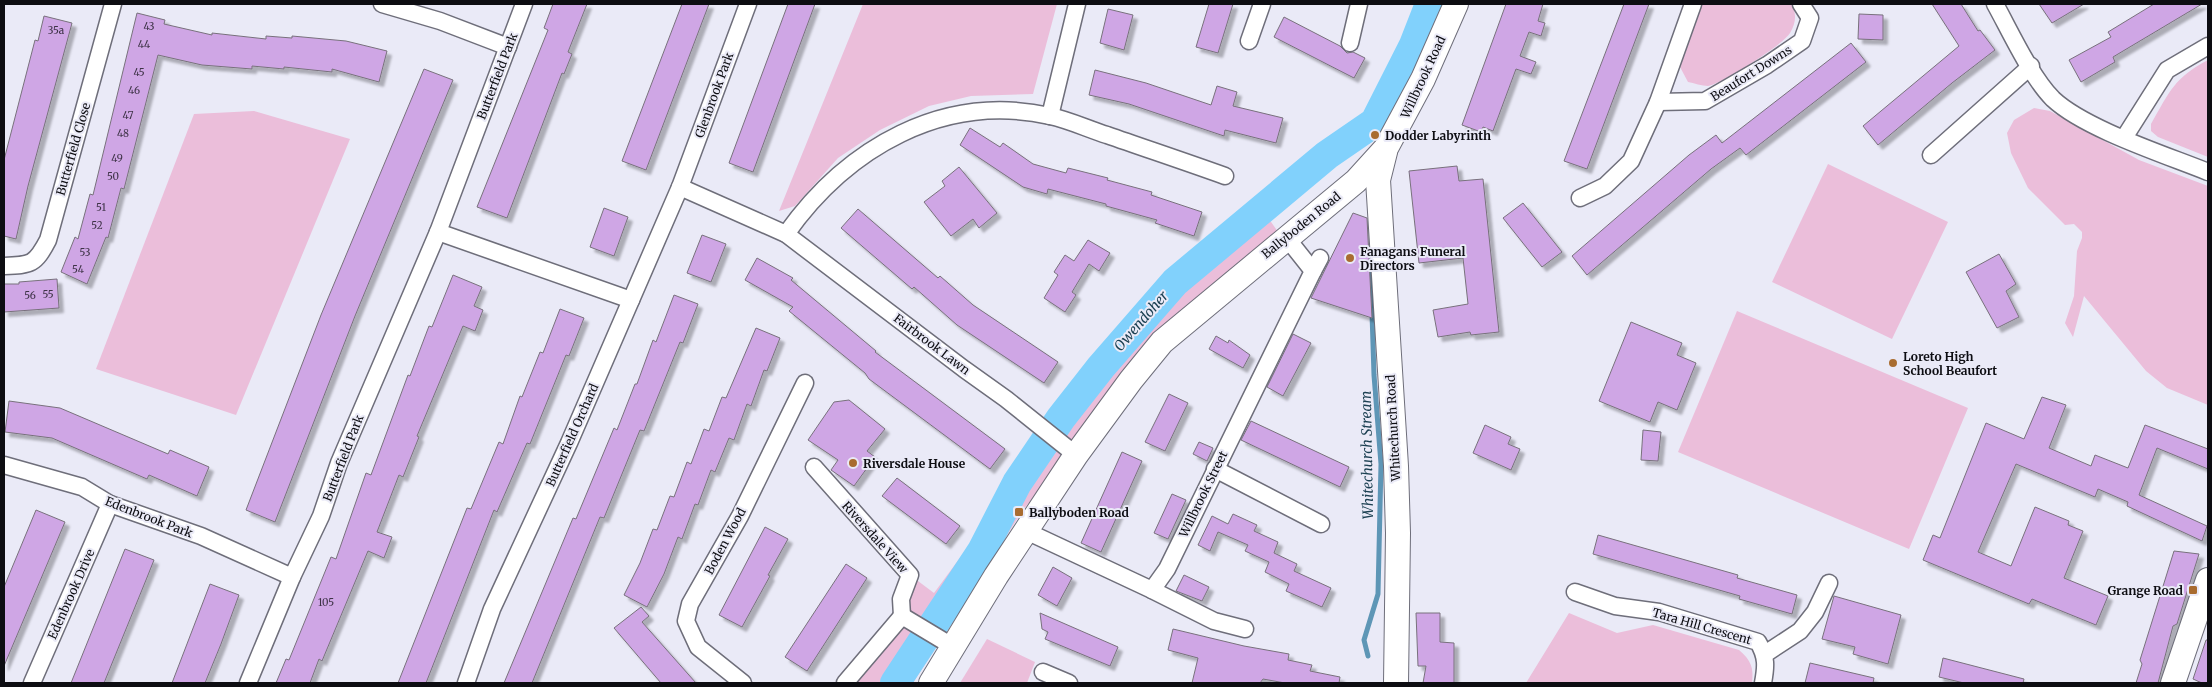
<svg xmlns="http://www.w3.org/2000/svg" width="2212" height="687" font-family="Merriweather,serif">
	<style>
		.green { fill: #ebbeda }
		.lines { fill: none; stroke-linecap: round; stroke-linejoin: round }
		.stream { stroke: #5e96b6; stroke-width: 5 }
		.river { stroke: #81d1fc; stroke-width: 30 }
		.building { fill: #cfa6e5; stroke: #78717c; filter: url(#shadow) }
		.street-casing { stroke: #6e6e7a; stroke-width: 19 }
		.secondary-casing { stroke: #6e6e7a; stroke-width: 26 }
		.street { stroke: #fff; stroke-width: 16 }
		.secondary { stroke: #fff; stroke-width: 24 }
		.poi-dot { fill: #a96c30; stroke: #eaeaf7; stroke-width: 2 }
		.labels { text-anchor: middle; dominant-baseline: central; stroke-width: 4; stroke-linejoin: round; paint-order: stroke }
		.number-label { font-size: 10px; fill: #3e3347 }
		.street-label { font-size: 12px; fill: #0d0d12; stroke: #eaeaf7 }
		.poi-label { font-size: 12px; font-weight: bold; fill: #0d0d12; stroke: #eaeaf7; text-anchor: start }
		.water-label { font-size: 14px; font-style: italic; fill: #1c4052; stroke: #eaeaf7 }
	</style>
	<defs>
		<filter id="shadow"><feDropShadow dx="4.5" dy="4.5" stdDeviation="1" flood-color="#0004"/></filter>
	</defs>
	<rect width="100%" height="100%" fill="#eaeaf7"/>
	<!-- green -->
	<g class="green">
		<path d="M863 4H1057L1033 94 971 96 929 106 880 130 838 158 795 206 779 211Z"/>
		<path d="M1702 4H1791C1797 13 1796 23 1790 33 1783 45 1721 84 1708 86 1702 86 1694 83 1688 82L1680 67 1694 21Z"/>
		<path d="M2208 60V157L2158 137 2151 131V124C2170 91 2174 78 2208 60Z"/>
		<path d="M2034 108 2050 111 2139 160 2208 186V405L2167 388 2146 371 2084 296 2073 337 2065 323 2074 296 2077 251 2082 238V232L2074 224 2065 225 2028 188 2011 153 2007 133 2014 120Z"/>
		<path d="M254 111 350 139 236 415 96 369 194 114Z"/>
		<path d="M1828 164 1948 222 1892 339 1772 282Z"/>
		<path d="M1262 209 1283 239 1064 451 1049 478 1023 510 913 683H845L889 629 910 575 934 593 1101 367 1175 282Z"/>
		<path d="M1737 311 1968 408 1909 549 1678 452Z"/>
		<path d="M1569 613 1617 633 1653 625 1739 650C1751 660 1754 668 1752 683H1526Z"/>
		<path d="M987 639 1035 662 1027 683H960Z"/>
	</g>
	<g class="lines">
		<!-- stream -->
		<path class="stream" d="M1368 656 1364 640 1378 594 1381 464 1374 375 1370 251"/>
		<!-- river -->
		<path class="river" d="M895 683 982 551 1017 483 1061 418 1101 367 1175 282 1327 155 1375 122 1414 45 1430 4"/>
	</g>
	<!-- building -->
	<g class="building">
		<path d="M553 4H587L568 52 572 54 564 74 562 73 507 218 477 207 548 30 544 28Z"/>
		<path d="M682 4H709L646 170 622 161Z"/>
		<path d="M788 4H815L753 172 729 163Z"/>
		<path d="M1209 4H1233L1218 53 1196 47Z"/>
		<path d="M1506 4H1543L1538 21 1545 23 1541 36 1529 32 1520 56 1536 62 1531 74 1516 69 1493 131 1483 127 1481 132 1462 125Z"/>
		<path d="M1624 4H1649L1587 169 1564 161Z"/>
		<path d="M1932 4H1961L1978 31 1980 30 1995 50 1952 83 1878 145 1863 126 1959 46Z"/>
		<path d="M2039 4H2084L2052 23Z"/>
		<path d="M2154 4H2202L2113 57 2115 62 2081 82 2069 60 2111 37 2108 32Z"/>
		<path d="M1108 9 1133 15 1124 50 1100 43Z"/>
		<path d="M137 13 165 20 164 24 212 35V33L266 39V36L292 38V36L346 41 387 51 379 82 332 69V72L284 67V69L252 66V69L202 65 158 55 124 189 121 188 108 238 106 237 87 284 61 272 75 237 78 239 90 194 93 195Z"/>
		<path d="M1859 14 1883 15V40L1858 39Z"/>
		<path d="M44 16 72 23 28 186 16 239 4 236V160L35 40 38 41Z"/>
		<path d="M1284 17 1340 46 1347 53 1353 52 1365 58 1354 78 1274 37Z"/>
		<path d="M1851 43 1866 62 1746 155 1740 148 1711 169 1587 275 1572 256 1689 155 1716 135 1722 143Z"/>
		<path d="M424 69 453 80 355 316 275 522 246 510 321 315Z"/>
		<path d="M1095 70 1146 83 1211 105 1217 86 1237 92 1233 106 1283 118 1276 143 1225 130 1224 136 1129 104 1089 95Z"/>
		<path d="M970 128 1000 147 1003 143 1033 164 1066 173 1068 168 1108 178 1107 180 1152 192 1151 195 1202 212 1194 236 1155 223 1157 220 1106 206V204L1048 189 1047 194 1023 187 960 145Z"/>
		<path d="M1457 166 1459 181 1483 179 1499 332 1471 335 1470 332 1438 337 1433 310 1468 304 1463 258 1419 263 1409 171Z"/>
		<path d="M959 167 997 213 979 228 973 219 951 236 924 202 945 186 942 181Z"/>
		<path d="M1523 203 1562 252 1542 267 1503 218Z"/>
		<path d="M604 208 628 217 614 256 590 247Z"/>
		<path d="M858 209 938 278 940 276 973 305 1058 362 1044 383 957 325 914 287 912 289 841 228Z"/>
		<path d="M1353 213 1367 218 1372 318 1311 298Z"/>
		<path d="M702 235 726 244 711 282 687 273Z"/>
		<path d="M1088 240 1110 253 1099 271 1089 264 1072 292 1076 295 1065 312 1044 298 1058 275 1054 272 1065 255 1074 261Z"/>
		<path d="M1999 254 2016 284 2006 291 2019 317 1997 328 1966 272Z"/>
		<path d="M757 258 793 278 791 280 876 351 875 352 1005 449 990 469 869 379 865 373 789 311 793 307 745 280Z"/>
		<path d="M453 275 482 287 474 306 483 310 475 331 463 326 417 436 419 437 403 477 399 475 377 532 392 537 384 558 368 551 322 661 319 659 310 683H276L286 659 289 660 331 557 336 559 366 473 371 475 408 375 410 376 429 326 432 327Z"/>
		<path d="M57 279 59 308 4 312V284H19V282Z"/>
		<path d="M674 295 698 304 683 343 680 342 644 431 640 430 604 518 600 517 532 683H504L573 518 576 519 614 428 617 430 635 384H637L653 340 656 342Z"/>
		<path d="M560 309 584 318 569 356 566 355 530 444 527 443 497 512 494 510 426 683H398L467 508 471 509 499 442 503 444 520 396 522 397 540 352 543 353Z"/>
		<path d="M1631 322 1682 343 1677 355 1696 363 1677 410 1658 402 1650 422 1599 401Z"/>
		<path d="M756 328 780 338 767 371 764 370 751 406 747 404 734 440 729 438 715 472 711 470 698 505 695 504 682 539 678 537 664 574 647 607 624 595 640 563 653 529 657 530 670 496 674 497 687 462 691 464 704 429 709 431 722 397 726 398Z"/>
		<path d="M1293 334 1311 343 1283 396 1267 387Z"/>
		<path d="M1216 336 1228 343 1229 340 1250 355 1243 368 1209 349Z"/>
		<path d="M1169 394 1188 403 1165 451 1145 442Z"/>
		<path d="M2042 397 2066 405 2049 448 2091 466 2095 455 2128 468 2145 425 2208 449V469L2157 448 2139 495 2207 526 2202 541 2127 506 2128 502 2098 489 2095 497 2016 464 1978 552 2011 566 2035 507 2069 521 2068 525 2083 531 2064 578 2108 596 2096 625 2032 599 2029 604 1923 560 1933 535 1940 538 1986 423 2024 439Z"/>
		<path d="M849 400 885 429 867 451 875 457 854 486 831 470 838 460 808 440 834 402Z"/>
		<path d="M9 401 60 408 168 454 170 450 209 467 197 496 149 475 147 479 52 438 5 432Z"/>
		<path d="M1251 421 1349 467 1340 487 1241 440Z"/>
		<path d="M1485 425 1511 437 1508 444 1520 449 1511 470 1473 453Z"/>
		<path d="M1643 430 1661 432 1658 461 1641 460Z"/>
		<path d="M1199 442 1213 448 1207 461 1193 454Z"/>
		<path d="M1122 452 1142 461 1101 552 1081 543Z"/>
		<path d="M897 478 960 526 946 544 882 496Z"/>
		<path d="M1172 494 1186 500 1168 539 1154 533Z"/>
		<path d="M36 510 65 522 4 666V587Z"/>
		<path d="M1233 514 1257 525 1254 531 1278 542 1274 553 1297 564 1294 571 1331 588 1322 607 1286 591 1289 584 1265 572 1269 562 1245 551 1248 545 1218 532 1210 551 1198 545 1212 516 1228 524Z"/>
		<path d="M765 527 788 539 768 575 770 576 742 627 719 615Z"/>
		<path d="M1598 535 1738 575 1737 578 1797 595 1792 614 1739 599 1740 596 1593 554Z"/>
		<path d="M125 549 154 560 146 580 104 683H71Z"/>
		<path d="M2174 551 2199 554 2177 624 2173 626 2158 683H2136L2142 664 2140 660Z"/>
		<path d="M846 564 867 578 807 671 785 657Z"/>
		<path d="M1053 567 1072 578 1057 606 1038 595Z"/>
		<path d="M1184 575 1209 587 1202 601 1176 591Z"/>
		<path d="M210 584 239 595 221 644 205 683H172Z"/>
		<path d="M1834 596 1901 615 1888 664 1853 654 1855 647 1822 639Z"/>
		<path d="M641 607 649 616 642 622 696 683H661L614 628Z"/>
		<path d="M1040 613 1118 647 1110 666 1045 639 1048 632 1042 629Z"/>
		<path d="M1416 613H1440V642L1454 643V683H1423L1426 666H1418Z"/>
		<path d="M1173 629 1244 646 1289 654 1288 660 1312 665 1310 671 1340 677 1339 683H1285L1263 679 1260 683H1192L1198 658 1168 650Z"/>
		<path d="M2206 640H2208V683H2202L2193 679Z"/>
		<path d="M1943 658 2024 679 2023 683H1964L1939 677Z"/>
		<path d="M1810 663 1874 678 1873 683H1805Z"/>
	</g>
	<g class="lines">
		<defs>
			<g id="street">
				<path d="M382 4 440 21 508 47"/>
				<path d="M1995 4C2010 31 2031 77 2053 99 2085 129 2166 155 2208 172"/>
				<path d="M1249 41 1262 4"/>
				<path d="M1350 43 1359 4"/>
				<path d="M1658 102 1705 101 1767 65 1802 41 1810 18 1801 4"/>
				<path d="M1050 116 1077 4"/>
				<path d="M2124 138 2167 70 2208 46"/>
				<path d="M1931 155 2031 66"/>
				<path d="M680 187 786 234 964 369 1006 399 1076 455"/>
				<path d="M1580 198 1605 186 1631 161 1658 102 1693 4"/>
				<path d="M438 232 631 300"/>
				<path d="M786 234C847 148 943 92 1050 116 1069 120 1088 129 1107 135 1147 149 1186 162 1225 176"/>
				<path d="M4 266C31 265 35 265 48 240L113 4"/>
				<path d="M1313 271 1320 258"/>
				<path d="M4 465 82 487 110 504 201 536 292 577"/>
				<path d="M814 467 910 575 901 599 902 616"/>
				<path d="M1215 469 1321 524"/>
				<path d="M1026 531 1152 590 1167 569 1313 271 1286 237"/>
				<path d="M1152 590 1214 621 1245 629"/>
				<path d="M1575 592 1615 606 1659 612 1758 642C1767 657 1766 667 1763 683"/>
				<path d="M1765 654 1800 631 1815 612 1829 583"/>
				<path d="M1043 672 1069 683"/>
				<path d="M32 683 110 504"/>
				<path d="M248 683 292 577 321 516 339 463 438 232 524 4"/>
				<path d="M466 683 492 609 569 443 680 187 748 4"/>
				<path d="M743 683 698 647 686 621 690 604 740 516 805 383"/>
				<path d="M845 683 902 616 952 646"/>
			</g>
			<g id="secondary">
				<path d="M1385 152 1378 180 1396 466 1398 533 1396 683"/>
				<path d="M931 683 996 576 1076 455 1131 380 1162 342 1356 181 1386 148 1423 79 1456 4"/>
				<path d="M2173 683 2208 580"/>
			</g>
		</defs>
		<!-- street casing -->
		<use href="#street" class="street-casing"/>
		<!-- secondary casing -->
		<use href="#secondary" class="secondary-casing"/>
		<!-- street -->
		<use href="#street" class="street"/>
		<!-- secondary -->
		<use href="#secondary" class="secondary"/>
	</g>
	<!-- markers -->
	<g class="poi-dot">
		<circle cx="1375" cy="135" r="5"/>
		<circle cx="1350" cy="258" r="5"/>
		<circle cx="1893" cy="363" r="5"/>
		<circle cx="853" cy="463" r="5"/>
		<rect x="1014" y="507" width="10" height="10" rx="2.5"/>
		<rect x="2188" y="585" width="10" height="10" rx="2.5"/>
	</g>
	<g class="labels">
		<!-- number labels -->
		<g class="number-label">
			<text x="149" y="26">43</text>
			<text x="56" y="30">35a</text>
			<text x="144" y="44">44</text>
			<text x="139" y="72">45</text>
			<text x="134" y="90">46</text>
			<text x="128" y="115">47</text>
			<text x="123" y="133">48</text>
			<text x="117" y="158">49</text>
			<text x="113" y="176">50</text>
			<text x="101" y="207">51</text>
			<text x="97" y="225">52</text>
			<text x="85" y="252">53</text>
			<text x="78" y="269">54</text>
			<text x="48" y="294">55</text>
			<text x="30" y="295">56</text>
			<text x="326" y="602">105</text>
		</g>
		<!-- street labels -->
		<g class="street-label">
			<text transform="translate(1751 73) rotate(-32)">Beaufort Downs</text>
			<text transform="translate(497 76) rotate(-69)">Butterfield Park</text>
			<text transform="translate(1423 77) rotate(-65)">Willbrook Road</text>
			<text transform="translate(714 95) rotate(-70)">Glenbrook Park</text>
			<text transform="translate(73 149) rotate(-74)">Butterfield Close</text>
			<text transform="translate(1301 225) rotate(-39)">Ballyboden Road</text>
			<text transform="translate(932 344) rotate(37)">Fairbrook Lawn</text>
			<text transform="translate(1393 428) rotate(-93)">Whitechurch Road</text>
			<text transform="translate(572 435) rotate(-66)">Butterfield Orchard</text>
			<text transform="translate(343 458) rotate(-69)">Butterfield Park</text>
			<text transform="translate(1203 494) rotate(-64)">Willbrook Street</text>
			<text transform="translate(149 517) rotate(21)">Edenbrook Park</text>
			<text transform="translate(875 537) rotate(48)">Riversdale View</text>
			<text transform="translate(725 541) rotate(-62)">Boden Wood</text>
			<text transform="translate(71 594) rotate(-66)">Edenbrook Drive</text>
			<text transform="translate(1702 626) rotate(16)">Tara Hill Crescent</text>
		</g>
		<!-- poi labels -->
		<g class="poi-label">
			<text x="1385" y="135">Dodder Labyrinth</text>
			<text x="1360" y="251">Fanagans Funeral<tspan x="1360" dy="14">Directors</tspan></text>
			<text x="1903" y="356">Loreto High<tspan x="1903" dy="14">School Beaufort</tspan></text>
			<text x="863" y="463">Riversdale House</text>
			<text x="1029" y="512">Ballyboden Road</text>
			<text x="2183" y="590" text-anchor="end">Grange Road</text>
		</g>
		<!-- water labels -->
		<g class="water-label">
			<text transform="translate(1141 321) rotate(-49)">Owendoher</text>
			<text transform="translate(1367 455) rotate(-91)">Whitechurch Stream</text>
		</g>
	</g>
	<!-- border -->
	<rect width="2212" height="687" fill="none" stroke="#0d0d12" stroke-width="10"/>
</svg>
